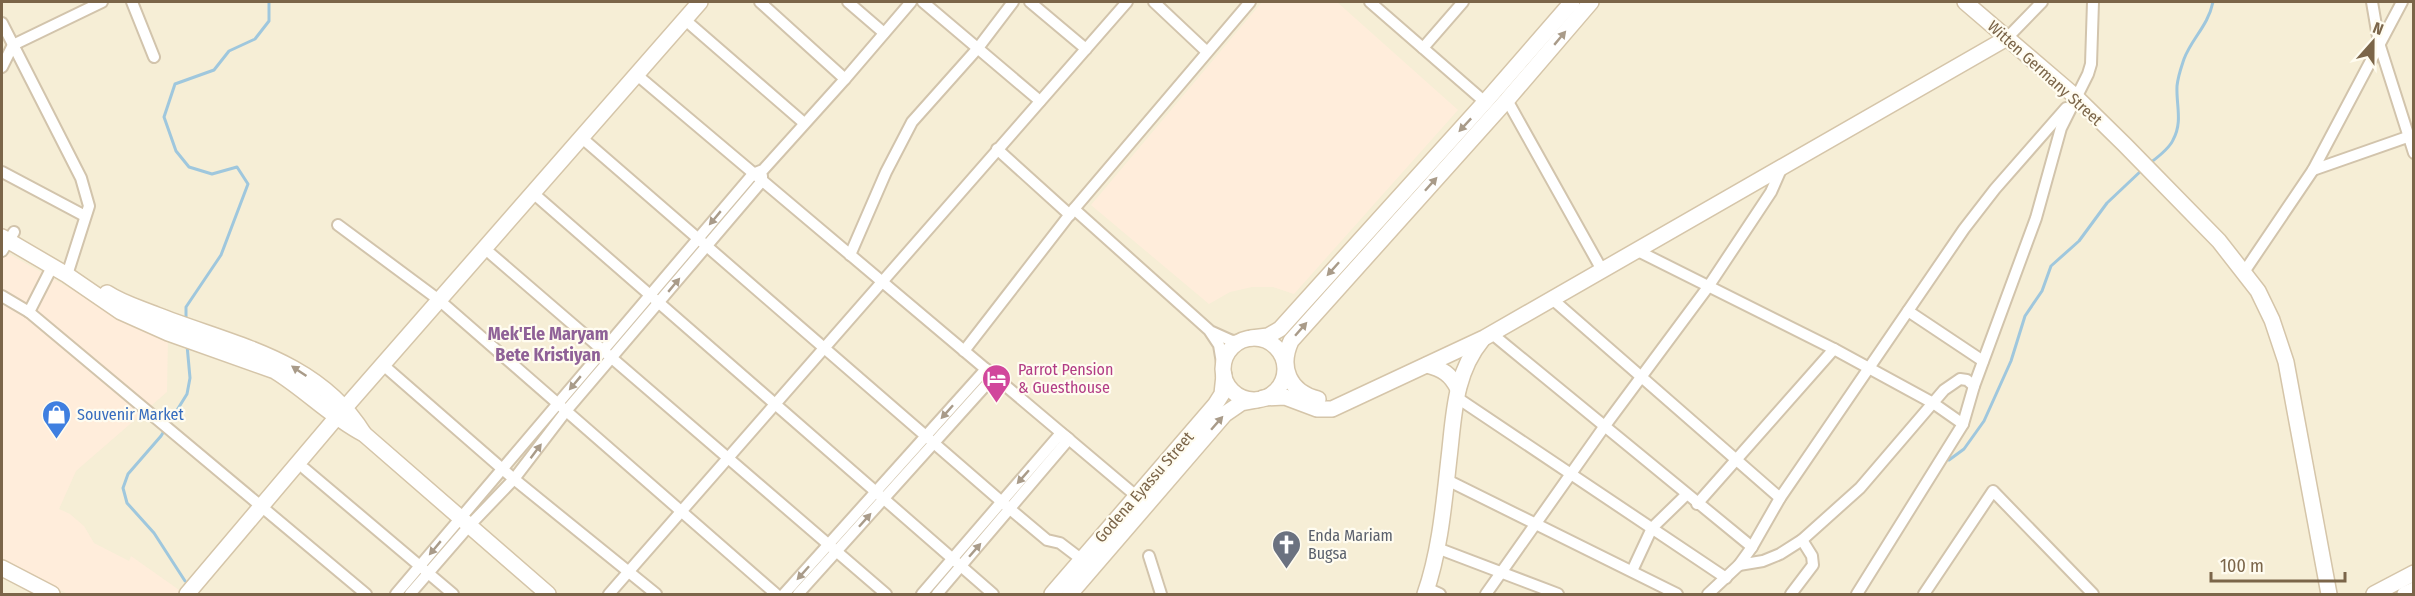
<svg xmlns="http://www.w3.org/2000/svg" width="2415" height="596" font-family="'Fira Sans Condensed',sans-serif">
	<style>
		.residential { fill: #f6eed6 }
		.commercial { fill: #ffeddb }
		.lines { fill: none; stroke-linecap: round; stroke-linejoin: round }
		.stream { stroke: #9fc7dd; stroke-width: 3 }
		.street-casing { stroke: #d2c4ac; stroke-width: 14 }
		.secondary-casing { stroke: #d5c5a9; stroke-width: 18 }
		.street { stroke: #fff; stroke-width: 10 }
		.secondary { stroke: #fff; stroke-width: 15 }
		.oneway { fill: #a99b89 }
		.labels { text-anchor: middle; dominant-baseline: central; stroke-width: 4.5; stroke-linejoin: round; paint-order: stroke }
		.street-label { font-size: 16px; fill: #7b6549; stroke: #fffcf0 }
		.hotel-label { font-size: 16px; fill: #b23c85; stroke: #fffcf0; text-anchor: start }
		.shop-label { font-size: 16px; fill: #366cbe; stroke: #fffcf0; text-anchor: start }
		.worship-label { font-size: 16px; fill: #5b616d; stroke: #fffcf0; text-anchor: start }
		.neighbourhood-label { font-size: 18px; font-weight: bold; fill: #8f6197; stroke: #fffcf0 }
	</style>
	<rect width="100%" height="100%" fill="#fefae8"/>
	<!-- residential -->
	<rect class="residential" x="2" y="2" width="2411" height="592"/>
	<!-- commercial -->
	<g class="commercial">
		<path d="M1262 2H1337L1458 110 1294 294 1273 287H1252L1230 292 1209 304 1091 205Z"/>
		<path d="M2 250 119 316 168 336 167 392 76 471 59 509 70 514 84 526 94 543 129 561 131 556 182 592 181 594H68L2 558Z"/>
	</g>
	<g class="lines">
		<!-- stream -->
		<g class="stream">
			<path d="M2150 163C2158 157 2169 149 2173 140 2183 122 2176 105 2177 86 2178 76 2181 68 2184 59 2192 38 2208 26 2213 2"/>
			<path d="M186 320V307L221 255 248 184 237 167 212 174 189 167 176 151 164 117 175 84 214 70 229 51 255 39 269 21V2"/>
			<path d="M1949 460 1964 449 1984 421 2011 361 2025 316 2042 291 2051 266 2079 241 2107 203 2143 169"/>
			<path d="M185 581 154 533 127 503 123 488 128 474 161 436 187 394 190 378 187 345"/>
		</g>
		<defs>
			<g id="street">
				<path d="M132 2 154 57"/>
				<path d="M760 2 845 79"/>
				<path d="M848 2 884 33"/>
				<path d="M923 2 1040 101"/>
				<path d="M1030 2 1086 49"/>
				<path d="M1154 2 1206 51"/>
				<path d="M1370 2 1485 102"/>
				<path d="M2372 2 2379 43 2414 153"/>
				<path d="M2 23 81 178 89 206 67 275"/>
				<path d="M691 25 804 123"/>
				<path d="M2007 38 2042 2"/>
				<path d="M1423 48 1463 2"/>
				<path d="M2 67 13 45 102 2"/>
				<path d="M637 75 1141 500"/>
				<path d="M1507 100 1602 270"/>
				<path d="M582 138 1010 509 1047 540 1060 543 1081 559"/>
				<path d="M997 149 1070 215"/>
				<path d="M2313 170 2413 135"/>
				<path d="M2 172 85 216"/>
				<path d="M533 193 993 594"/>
				<path d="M1074 209 1209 330 1219 345 1223 369"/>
				<path d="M338 225 439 300 776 594"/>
				<path d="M1636 250 1834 349 1933 403 1963 424"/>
				<path d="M2 251 14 232"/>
				<path d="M491 254 886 594"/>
				<path d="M850 255 886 172 912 122 978 48 1013 2"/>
				<path d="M2244 272 2313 170 2402 2"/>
				<path d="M2 296 29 312 366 594"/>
				<path d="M1551 298 1780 498"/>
				<path d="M1908 311 1983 361"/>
				<path d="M29 312 52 267"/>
				<path d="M1212 332 1232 341 1245 340"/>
				<path d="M1491 333 1752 547"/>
				<path d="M964 351 1074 209 1250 2"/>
				<path d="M382 364 514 479 656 594"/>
				<path d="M1456 397 1726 578"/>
				<path d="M305 469 453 594"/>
				<path d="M1447 480 1677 594"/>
				<path d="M1697 504 1834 349"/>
				<path d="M1437 548 1558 594"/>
				<path d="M1149 556 1161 594"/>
				<path d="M1739 565 1763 561 1780 554 1802 540 1860 488 1944 390 1960 379 1967 380 1974 386"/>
				<path d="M1632 571 1652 528 1686 495"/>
				<path d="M1427 588 1440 594"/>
				<path d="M396 594 753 174 763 170 845 79 911 2"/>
				<path d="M410 594 469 526 514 479 566 411 762 181V176"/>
				<path d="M609 594 1127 2"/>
				<path d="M784 594 986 369"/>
				<path d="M798 594 995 375"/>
				<path d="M922 594 1061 433 1069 439 937 594"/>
				<path d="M1486 594 1604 427 1708 287 1771 192 1782 167"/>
				<path d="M1708 594 1739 565 1752 547 1780 498 1964 229 1995 189 2066 108"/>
				<path d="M1791 594 1813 565 1812 556 1802 540"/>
				<path d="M1857 594 1963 424 1974 386 2036 218 2061 128 2088 74 2091 64 2093 2"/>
				<path d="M1924 594 1993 491 2093 594"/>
			</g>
			<g id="secondary">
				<path d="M1965 2 2076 97 2125 145 2219 241 2258 291 2272 320 2286 362 2329 594"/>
				<path d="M2 237 67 275 121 312 168 333 275 371C306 390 331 417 364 434L548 594"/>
				<path d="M107 293C122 303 140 308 157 315 233 345 318 359 364 434"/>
				<path d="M1251 338 1268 336 1280 329 1485 102 1572 2"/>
				<circle cx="1254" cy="369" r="31"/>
				<path d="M1427 365C1442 369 1451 374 1458 389"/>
				<path d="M1263 398 1285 397 1317 409H1332L1484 338 2007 38"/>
				<path d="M1318 399C1289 392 1279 367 1291 341L1507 100 1591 2"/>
				<path d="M2 568 52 594"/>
				<path d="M187 594 336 418 700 2"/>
				<path d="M1052 594 1215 405 1222 394 1224 375"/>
				<path d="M1070 594 1225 414 1241 403 1257 400"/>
				<path d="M1425 594C1440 551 1444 503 1449 458 1454 416 1454 374 1482 340"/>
				<path d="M2374 594 2414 573"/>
				<path d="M2405 594 2414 590"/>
			</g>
		</defs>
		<!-- street casing -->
		<use href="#street" class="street-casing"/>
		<!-- secondary casing -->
		<use href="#secondary" class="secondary-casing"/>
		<!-- street -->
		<use href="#street" class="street"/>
		<!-- secondary -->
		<use href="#secondary" class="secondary"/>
	</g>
	<!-- one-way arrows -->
	<defs><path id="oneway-solid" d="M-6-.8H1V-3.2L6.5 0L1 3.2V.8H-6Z" transform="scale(1.5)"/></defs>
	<g class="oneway">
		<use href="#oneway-solid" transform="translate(1560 38) rotate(-50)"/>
		<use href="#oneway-solid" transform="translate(1465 125) rotate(133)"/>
		<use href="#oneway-solid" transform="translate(1431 184) rotate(-48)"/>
		<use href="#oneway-solid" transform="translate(715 218) rotate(130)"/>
		<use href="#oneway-solid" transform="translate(1333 269) rotate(132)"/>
		<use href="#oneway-solid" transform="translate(674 285) rotate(-50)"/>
		<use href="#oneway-solid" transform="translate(1301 329) rotate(-49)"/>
		<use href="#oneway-solid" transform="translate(299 371) rotate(-146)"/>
		<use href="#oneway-solid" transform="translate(575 383) rotate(130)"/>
		<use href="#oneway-solid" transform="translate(947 412) rotate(132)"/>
		<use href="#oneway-solid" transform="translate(1217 423) rotate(-49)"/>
		<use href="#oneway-solid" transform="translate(536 451) rotate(-53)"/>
		<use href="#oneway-solid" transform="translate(1023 477) rotate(131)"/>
		<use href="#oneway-solid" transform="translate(865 520) rotate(-48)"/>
		<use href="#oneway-solid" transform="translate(435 548) rotate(130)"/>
		<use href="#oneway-solid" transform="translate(975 550) rotate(-49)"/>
		<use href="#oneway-solid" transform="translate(803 573) rotate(132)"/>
	</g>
	<!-- icons -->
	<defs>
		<symbol id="hotel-pin" viewBox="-11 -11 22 30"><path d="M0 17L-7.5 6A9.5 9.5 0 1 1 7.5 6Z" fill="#d1479c" stroke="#fffcf0"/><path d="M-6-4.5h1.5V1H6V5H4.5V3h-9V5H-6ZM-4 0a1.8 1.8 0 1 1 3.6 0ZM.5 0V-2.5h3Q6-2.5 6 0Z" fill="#fff"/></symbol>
		<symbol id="shop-pin" viewBox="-11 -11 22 30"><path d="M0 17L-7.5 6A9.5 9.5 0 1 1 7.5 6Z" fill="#3f7fe0" stroke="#fffcf0"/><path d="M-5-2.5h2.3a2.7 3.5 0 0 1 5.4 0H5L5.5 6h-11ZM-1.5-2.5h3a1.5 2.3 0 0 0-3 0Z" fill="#fff"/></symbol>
		<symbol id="church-pin" viewBox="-11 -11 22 30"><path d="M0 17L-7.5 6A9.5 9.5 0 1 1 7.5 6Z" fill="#6b7280" stroke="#fffcf0"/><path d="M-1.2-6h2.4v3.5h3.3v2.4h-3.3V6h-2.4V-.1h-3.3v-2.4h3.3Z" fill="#fff"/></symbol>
	</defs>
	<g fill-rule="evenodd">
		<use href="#hotel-pin" x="980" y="362" width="33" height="45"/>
		<use href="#shop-pin" x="40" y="398" width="33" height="45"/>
		<use href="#church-pin" x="1270" y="528" width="33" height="45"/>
	</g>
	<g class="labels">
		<!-- street labels -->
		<g class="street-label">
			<text transform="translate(2045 73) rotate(42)">Witten Germany Street</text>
			<text transform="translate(1144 487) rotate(-49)">Godena Eyassu Street</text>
		</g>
		<!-- hotel labels -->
		<g class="hotel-label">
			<text x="1018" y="369">Parrot Pension<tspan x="1018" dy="18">&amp; Guesthouse</tspan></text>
		</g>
		<!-- shop labels -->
		<g class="shop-label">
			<text x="77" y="414">Souvenir Market</text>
		</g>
		<!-- worship labels -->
		<g class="worship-label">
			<text x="1308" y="535">Enda Mariam<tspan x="1308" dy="18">Bugsa</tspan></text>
		</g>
		<!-- neighbourhood labels -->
		<g class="neighbourhood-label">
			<text x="548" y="334">Mek'Ele Maryam<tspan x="548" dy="21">Bete Kristiyan</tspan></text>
		</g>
	</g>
	<!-- border -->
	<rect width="2415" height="596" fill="none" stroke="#7b6549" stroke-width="6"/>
	<!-- north arrow -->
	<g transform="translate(2373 42) rotate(21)" stroke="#fffcf0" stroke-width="4.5" paint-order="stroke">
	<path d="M0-4.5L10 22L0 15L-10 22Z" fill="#7b6549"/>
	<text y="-9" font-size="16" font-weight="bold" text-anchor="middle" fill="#7b6549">N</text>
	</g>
	<!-- scale -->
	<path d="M2211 572v9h134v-9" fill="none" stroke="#7b6549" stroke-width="3"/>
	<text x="2220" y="572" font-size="18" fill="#7b6549" stroke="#fffcf0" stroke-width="4.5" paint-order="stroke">100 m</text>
</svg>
